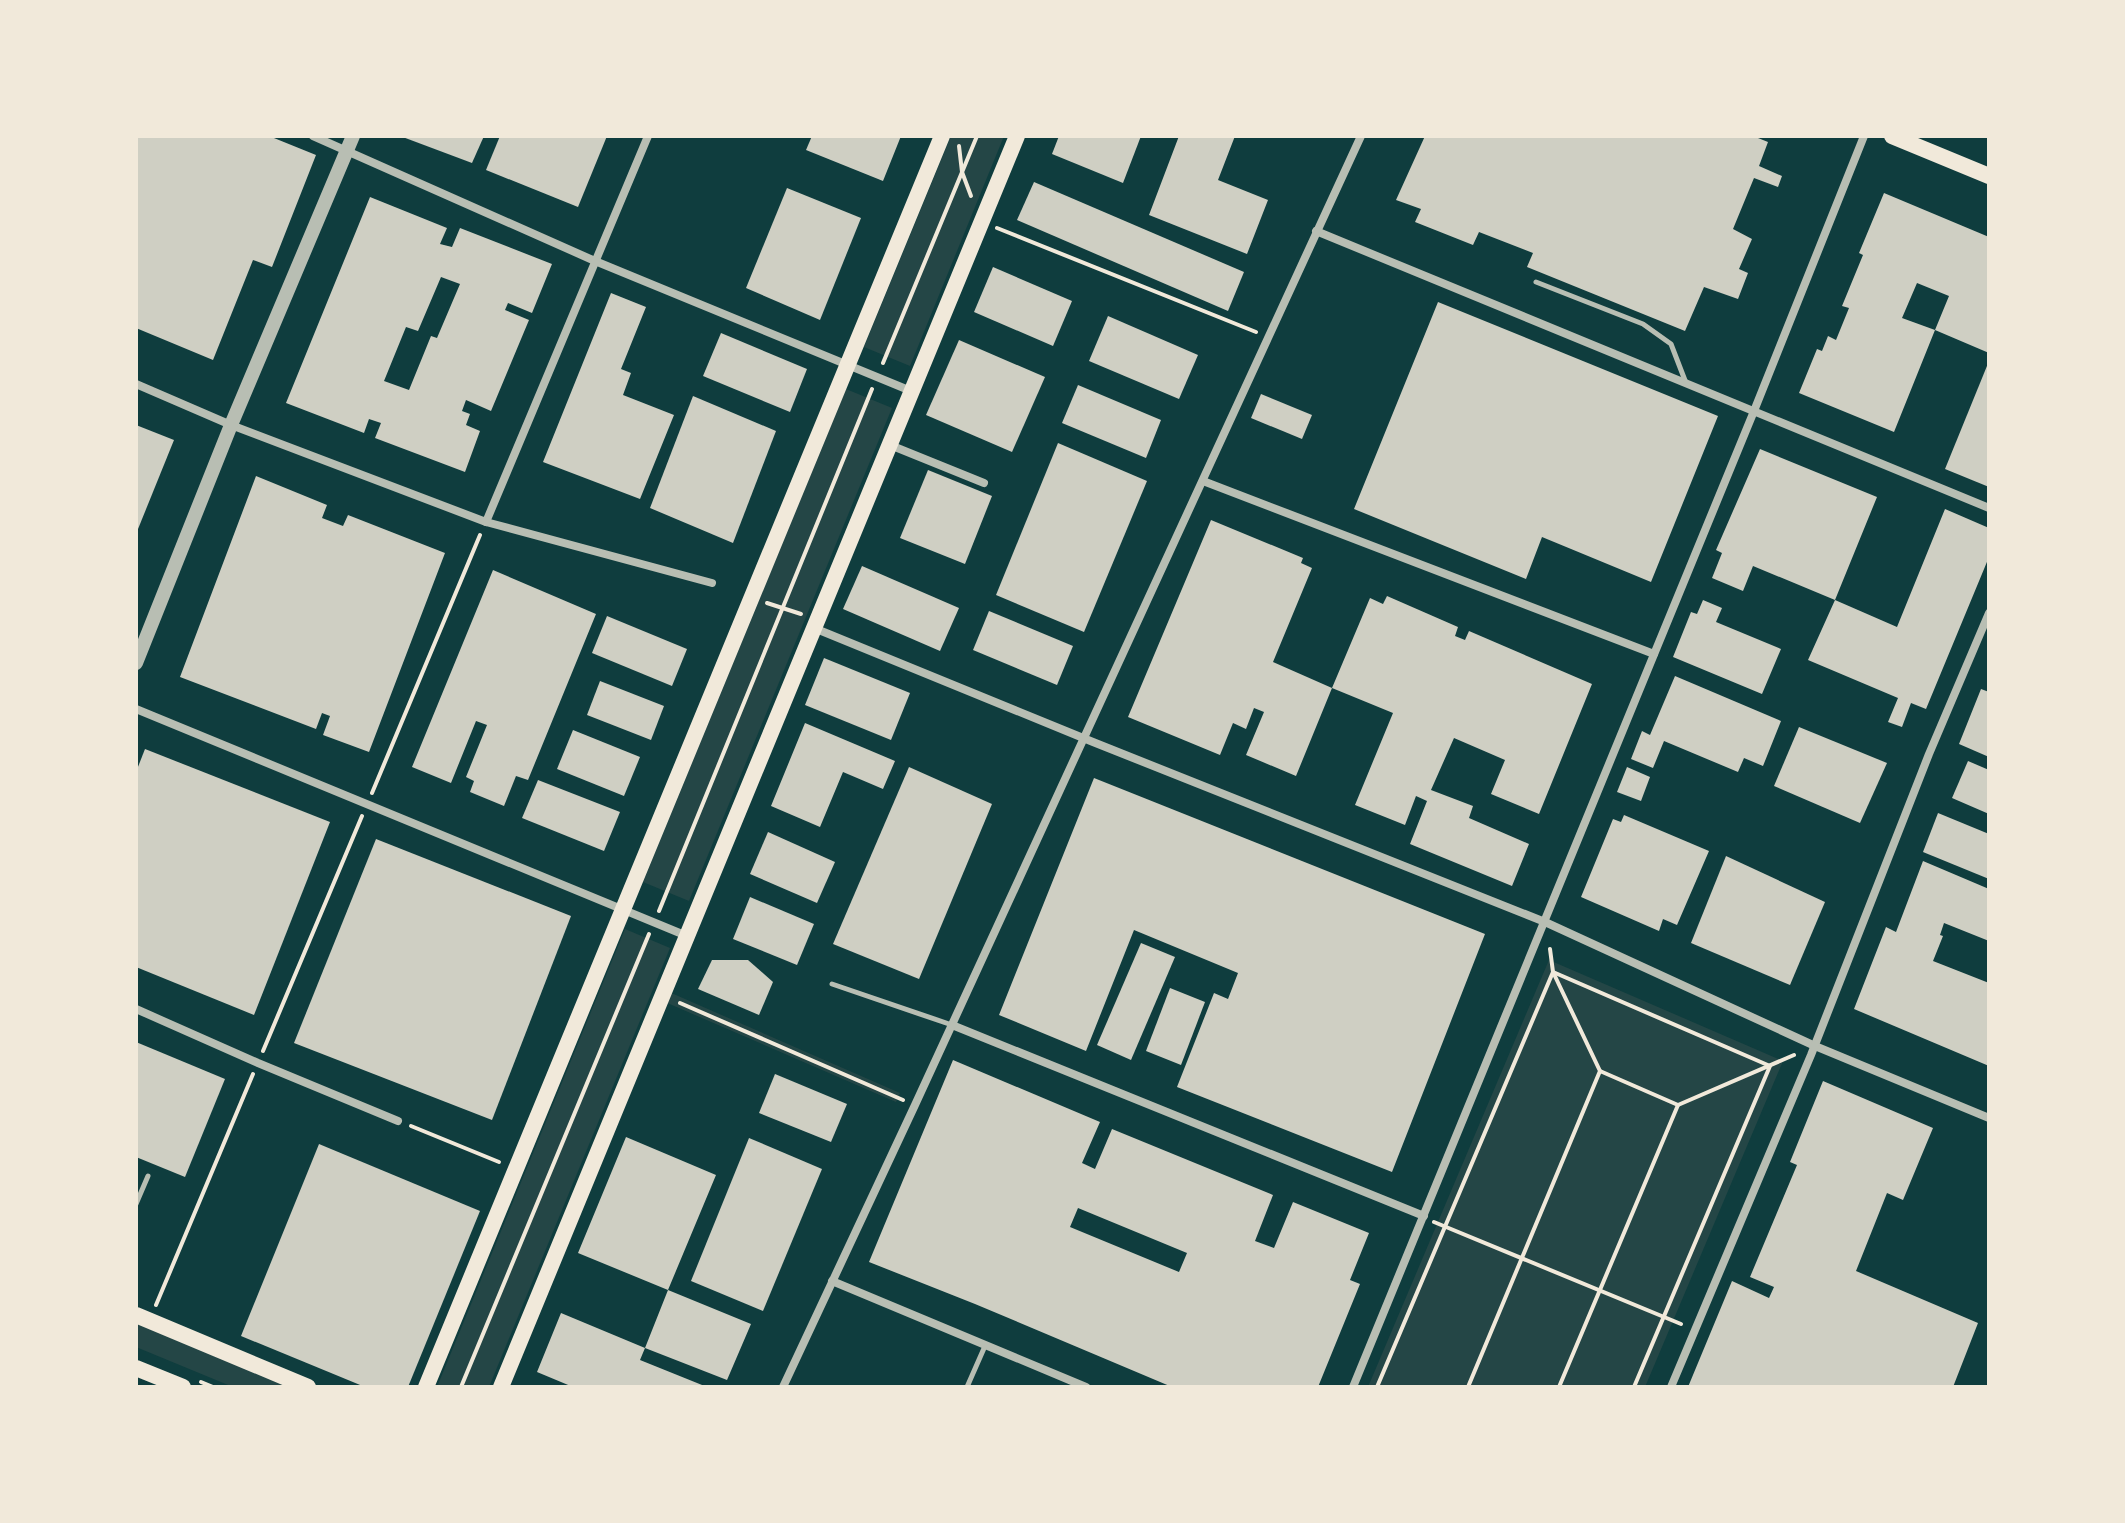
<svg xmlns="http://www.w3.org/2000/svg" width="2125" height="1523" font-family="Commissioner,sans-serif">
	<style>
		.green { fill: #244646 }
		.building { fill: #cfcfc3; fill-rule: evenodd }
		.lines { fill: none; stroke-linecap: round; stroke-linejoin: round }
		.path { stroke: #f1e9da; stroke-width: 4 }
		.service { stroke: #b8beb3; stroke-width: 5 }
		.minor { stroke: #b8beb3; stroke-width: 8 }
		.tertiary { stroke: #b8beb3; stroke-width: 14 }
		.secondary { stroke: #f1e9da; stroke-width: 16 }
	</style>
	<rect width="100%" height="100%" fill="#0f3d3e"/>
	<!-- green -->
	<g class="green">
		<path d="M951 136H1004L910 366 864 347Z"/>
		<path d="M846 389 892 408 689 901 643 882Z"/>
		<path d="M625 929 670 948 489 1387H437Z"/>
		<path d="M1549 960 1783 1061 1645 1387H1368Z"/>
		<path d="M669 992 900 1093 896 1102 665 1002Z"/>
		<path d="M136 1316 296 1387H233L136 1347Z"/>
	</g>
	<!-- building -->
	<g class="building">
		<path d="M136 136H269L316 155 272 267 253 260 213 360 136 328Z"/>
		<path d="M400 136H484L472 163Z"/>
		<path d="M500 136H607L578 207 486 170Z"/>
		<path d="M812 136H901L883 181 806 150Z"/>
		<path d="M1059 136H1141L1123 183 1052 154Z"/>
		<path d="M1179 136H1235L1218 180 1268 200 1247 254 1149 215Z"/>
		<path d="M1425 136H1753L1768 142 1759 166 1782 176 1778 187 1754 178 1733 229 1752 239 1739 269 1748 273 1738 299 1704 287 1685 331 1527 267 1533 253 1479 232 1473 245 1415 222 1421 209 1396 200Z"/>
		<path d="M1034 182 1244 272 1228 311 1017 220Z"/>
		<path d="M787 188 861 218 820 320 746 288Z"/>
		<path d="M1884 193 1989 237V353L1935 330 1949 296 1917 283 1902 318 1935 330 1894 432 1799 393 1817 349 1822 351 1828 336 1836 340 1849 308 1842 306 1863 255 1859 253Z"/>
		<path d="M370 197 447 228 440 244 452 247 460 228 552 264 532 313 508 303 505 310 529 320 491 411 466 400 462 411 470 414 466 425 480 431 465 472 375 438 381 423 369 419 364 433 286 403ZM441 277 460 284 437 338 431 336 409 390 384 381 406 327 418 331Z"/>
		<path d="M993 267 1072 301 1053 346 974 312Z"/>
		<path d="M611 293 646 307 621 369 631 373 623 395 674 415 640 499 543 462Z"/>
		<path d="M1438 302 1718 416 1651 582 1542 537 1526 579 1354 509Z"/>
		<path d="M1108 316 1198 355 1179 399 1089 361Z"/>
		<path d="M721 333 807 369 790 412 703 376Z"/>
		<path d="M959 340 1045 377 1012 452 926 415Z"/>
		<path d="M1989 361V487L1945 469Z"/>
		<path d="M1078 385 1161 420 1146 458 1062 423Z"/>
		<path d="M1261 394 1312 415 1302 439 1251 418Z"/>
		<path d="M693 396 776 431 733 543 650 508Z"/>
		<path d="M136 425 174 440 136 534Z"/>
		<path d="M1058 443 1147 481 1084 632 996 595Z"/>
		<path d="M1760 449 1877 497 1835 600 1753 566 1743 591 1712 578 1722 553 1716 550Z"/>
		<path d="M928 470 992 496 965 564 900 538Z"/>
		<path d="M256 476 327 505 322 518 343 526 348 515 445 553 369 752 323 735 330 716 322 713 316 729 180 677Z"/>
		<path d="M1945 509 1989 528V557L1926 709 1911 703 1902 727 1888 722 1898 698 1808 660 1835 600 1897 627Z"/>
		<path d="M1211 520 1303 558 1301 563 1312 568 1273 662 1332 688 1296 776 1246 755 1264 712 1254 708 1246 729 1233 723 1220 755 1128 717Z"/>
		<path d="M862 566 959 608 940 651 843 609Z"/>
		<path d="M493 570 596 614 528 780 516 776 504 806 470 792 474 781 466 777 487 725 476 721 451 783 412 767Z"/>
		<path d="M1387 596 1458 627 1455 636 1465 640 1469 631 1592 684 1539 814 1491 794 1505 760 1454 738 1431 790 1473 806 1469 818 1529 844 1512 886 1410 844 1427 801 1416 796 1405 825 1355 805 1393 713 1332 688 1370 598 1383 604Z"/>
		<path d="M1703 600 1722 608 1716 622 1781 649 1762 694 1673 657 1691 612 1697 614Z"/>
		<path d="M989 611 1073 646 1057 685 973 650Z"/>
		<path d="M607 616 687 649 672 686 592 653Z"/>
		<path d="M824 658 910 693 891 740 805 705Z"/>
		<path d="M1675 676 1781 721 1763 766 1744 758 1738 772 1664 741 1653 768 1631 759 1642 731 1650 735Z"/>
		<path d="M600 681 664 706 651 740 587 715Z"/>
		<path d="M1981 689 1989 692V757L1959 744Z"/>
		<path d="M805 723 895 761 883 789 843 772 820 827 771 806Z"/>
		<path d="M1799 727 1887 763 1860 823 1774 786Z"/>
		<path d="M573 730 640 757 624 796 557 769Z"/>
		<path d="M145 749 330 822 254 1015 136 967V772Z"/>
		<path d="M1968 761 1989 770V814L1952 798Z"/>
		<path d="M909 767 992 804 919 979 833 944Z"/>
		<path d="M1627 767 1650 777 1641 801 1617 792Z"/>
		<path d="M1094 778 1485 934 1392 1172 1177 1087 1214 993 1228 999 1238 973 1134 930 1086 1051 999 1015Z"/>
		<path d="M538 780 620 812 604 851 522 818Z"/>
		<path d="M1938 813 1989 834V879L1923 852Z"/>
		<path d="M1624 815 1709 851 1677 925 1663 919 1659 931 1581 897 1613 819 1621 822Z"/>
		<path d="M768 832 835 862 817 903 750 874Z"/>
		<path d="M376 839 571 916 492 1120 294 1043Z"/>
		<path d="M1726 856 1825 902 1790 985 1691 943Z"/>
		<path d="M1923 861 1989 889V941L1944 923 1940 935 1943 936 1933 961 1989 983V1066L1854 1009 1886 927 1896 932Z"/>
		<path d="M750 897 814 924 797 965 733 939Z"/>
		<path d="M1141 943 1175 957 1131 1060 1097 1045Z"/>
		<path d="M712 960H748L773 982 759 1015 698 989Z"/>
		<path d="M1170 988 1205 1002 1181 1065 1146 1051Z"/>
		<path d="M136 1042 225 1079 185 1177 136 1157Z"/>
		<path d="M953 1060 1100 1122 1082 1163 1095 1169 1112 1129 1273 1195 1255 1241 1274 1248 1293 1202 1369 1233 1350 1280 1360 1284 1318 1387H1172L975 1304 869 1262ZM1078 1208 1187 1253 1179 1272 1070 1227Z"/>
		<path d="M775 1074 847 1104 831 1142 759 1113Z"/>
		<path d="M1823 1081 1933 1128 1903 1200 1887 1193 1856 1271 1978 1323 1953 1387H1688L1732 1281 1769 1298 1774 1287 1750 1277 1797 1165 1790 1162Z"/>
		<path d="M626 1137 716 1175 668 1290 751 1324 727 1380 645 1348 668 1290 578 1253Z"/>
		<path d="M749 1138 822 1169 763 1311 691 1281Z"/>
		<path d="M319 1144 480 1211 408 1387H365L241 1336Z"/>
		<path d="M561 1313 645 1348 640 1360 707 1387H573L537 1372Z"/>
	</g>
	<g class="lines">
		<!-- path -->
		<g class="path">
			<path d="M959 146 962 172 971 196"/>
			<path d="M997 228 1256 332"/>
			<path d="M883 363 977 136"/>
			<path d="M767 603 801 614"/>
			<path d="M372 793 480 535"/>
			<path d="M659 911 872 389"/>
			<path d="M1550 949 1553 972 1600 1071"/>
			<path d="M680 1003 903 1100"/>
			<path d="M263 1051 362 816"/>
			<path d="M1678 1105 1794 1055"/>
			<path d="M411 1126 499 1162"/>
			<path d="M1434 1222 1681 1324"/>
			<path d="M156 1305 253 1074"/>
			<path d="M201 1382 213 1387"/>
			<path d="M461 1387 649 934"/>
			<path d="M1377 1387 1553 972 1770 1066 1634 1387"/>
			<path d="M1468 1387 1600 1071 1678 1105 1559 1387"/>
		</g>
		<!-- service -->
		<g class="service">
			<path d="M1536 282 1643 324 1671 344 1686 383"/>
			<path d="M832 984 952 1025"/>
			<path d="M136 1204 148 1176"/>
			<path d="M967 1387 985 1346"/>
		</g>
		<!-- minor -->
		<g class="minor">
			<path d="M313 136 595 261 911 391"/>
			<path d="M1316 231 1989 508"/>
			<path d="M136 384 231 425 486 522 712 583"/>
			<path d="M890 445 984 483"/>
			<path d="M1203 481 1654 654"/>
			<path d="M486 522 648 136"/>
			<path d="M814 628 1093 742 1545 922 1815 1046 1989 1118"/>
			<path d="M136 709 687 936"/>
			<path d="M136 1009 258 1063 398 1121"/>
			<path d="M952 1025 1424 1216"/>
			<path d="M832 1281 1086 1387"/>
			<path d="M783 1387 915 1105 1361 136"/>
			<path d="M1353 1387 1754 411 1864 136"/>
			<path d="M1671 1387 1811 1055 1929 754 1989 613"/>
		</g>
		<!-- tertiary -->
		<path class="tertiary" d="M136 663 231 425 353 136"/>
		<!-- secondary -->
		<g class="secondary">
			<path d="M1892 136 1989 176"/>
			<path d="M136 1315 308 1387"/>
			<path d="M136 1368 183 1387"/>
			<path d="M426 1387 942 136"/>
			<path d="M501 1387 1017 136"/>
		</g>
	</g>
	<!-- border -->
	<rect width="2125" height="1523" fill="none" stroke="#f1e9da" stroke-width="276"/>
</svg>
